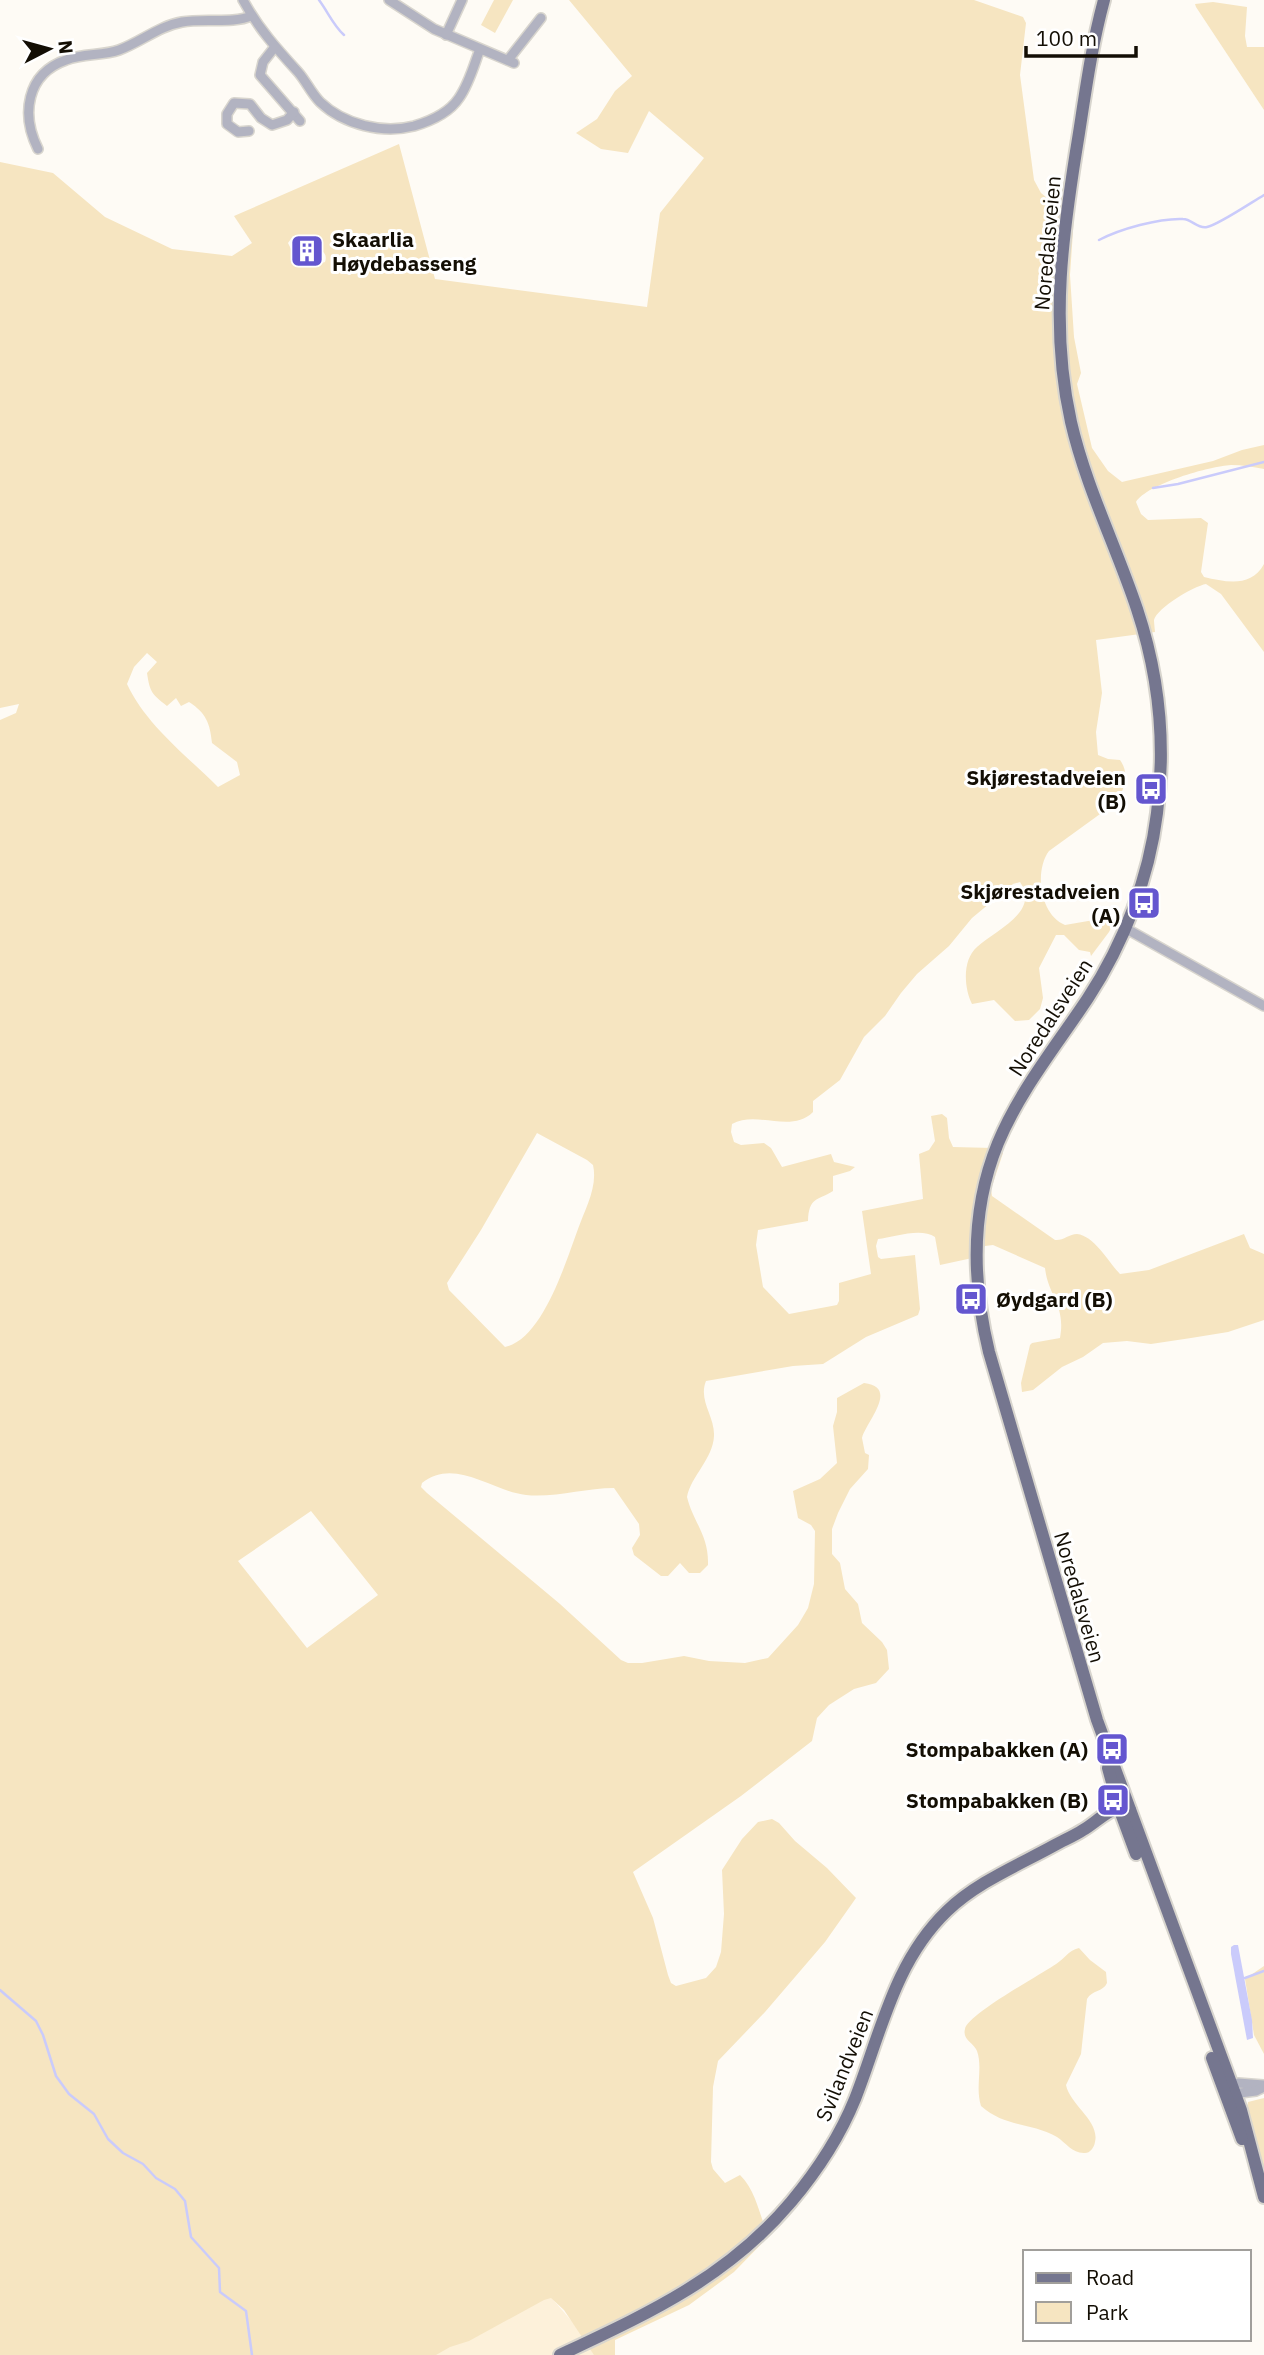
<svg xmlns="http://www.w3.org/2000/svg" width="1264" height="2355" font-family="'IBM Plex Sans',sans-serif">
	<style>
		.built { fill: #fdf1da }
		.green { fill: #f6e5c1; fill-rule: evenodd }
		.water { fill: #cacbfb }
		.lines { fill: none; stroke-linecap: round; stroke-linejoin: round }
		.stream { stroke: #cacbfb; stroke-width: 2.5 }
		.minor-casing { stroke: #d8d5ce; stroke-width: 12 }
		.major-casing { stroke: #d8d5ce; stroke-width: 16 }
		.minor { stroke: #b2b3c1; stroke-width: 9 }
		.major { stroke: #75768f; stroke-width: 12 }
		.labels { text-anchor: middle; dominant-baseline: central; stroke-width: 6; stroke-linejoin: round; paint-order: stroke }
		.poi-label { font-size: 21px; font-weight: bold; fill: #130e04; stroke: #fff; text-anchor: end }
		.street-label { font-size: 21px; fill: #130e04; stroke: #fff }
	</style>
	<rect width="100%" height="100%" fill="#fefbf5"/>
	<!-- built -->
	<path class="built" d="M549 2295 601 2355H423Z"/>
	<!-- green -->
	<g class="green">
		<path d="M494 0H513L495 33 481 25Z"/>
		<path d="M569 0H974L1023 17 1026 23 1020 75 1034 180 1041 193 1052 202 1060 191 1076 188 1070 275 1074 337 1081 373 1077 384 1092 448 1108 471 1122 482 1126 481 1213 461 1242 450 1264 445V469C1253 467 1242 465 1231 465 1210 466 1147 484 1136 502L1141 514 1148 520 1201 518 1208 523 1201 572 1204 577C1226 582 1251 588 1264 564V652L1221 594 1206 584C1194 586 1157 608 1154 620 1154 622 1155 631 1155 632L1096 640 1102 693 1096 732 1098 755 1108 759 1120 760C1132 777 1121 792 1115 809H1107L1049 851C1034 871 1040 915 1065 925L1117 916 1109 932 1091 956 1090 952 1079 950 1064 935H1056L1039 968 1043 998 1040 1009 1029 1020 1015 1021 994 1000 972 1004C964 988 962 960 977 947 994 931 1041 912 1020 882L1013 884 972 918 949 946 917 974 901 993 885 1016 864 1037 840 1080 813 1101V1112C791 1134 757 1110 732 1124L731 1132 734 1142 741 1145 764 1143 771 1148 782 1167 831 1154 834 1162 855 1167 850 1171 833 1176V1191C817 1201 809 1197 808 1221L758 1230 756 1245 763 1287 789 1314 837 1305 839 1301V1283L871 1274 862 1211 923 1199 919 1154 929 1150 935 1141 931 1116 942 1114 947 1118 949 1138 953 1147 993 1148 1003 1153 991 1189 992 1196 1055 1240C1063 1241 1069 1234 1077 1234 1095 1236 1109 1263 1120 1274L1149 1270 1244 1234 1250 1248 1264 1254V1320L1228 1332 1191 1338 1151 1344 1127 1341 1103 1343 1083 1357 1062 1367 1033 1390 1022 1392 1021 1383 1030 1345 1032 1343 1060 1338C1066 1305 1048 1296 1045 1268L993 1245 985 1246 977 1257 940 1265 935 1237C921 1227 894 1237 878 1239L876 1246 878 1257 881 1259 915 1255 920 1309 918 1315 866 1337 823 1364 793 1366 706 1381C698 1401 715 1416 714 1436 713 1459 691 1476 687 1497 693 1522 709 1535 708 1565L700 1573H689L680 1563 668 1576H661L634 1555 632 1548 640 1535 639 1524 614 1488C585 1488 554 1498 526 1495 491 1491 455 1457 422 1483L421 1487 427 1493 560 1604 621 1660 628 1663H642L684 1656 709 1661 745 1663 768 1658 798 1625 808 1608 814 1584 815 1531 811 1525 798 1518 793 1491 820 1479 837 1463 833 1426 837 1412V1398L864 1383C900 1387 866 1422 862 1438L865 1453 869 1455 868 1469 850 1489 838 1513 832 1529V1554L840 1563 845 1589 858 1604 862 1623 882 1642 887 1650 889 1669 876 1683 854 1689 829 1705 817 1718 812 1741 741 1796 633 1872 653 1918 668 1975 671 1983 676 1986 706 1978 716 1967 721 1952 724 1914 722 1870 742 1839 758 1822 772 1819 779 1823 795 1841 827 1868 856 1898 825 1942 765 2012 718 2061 713 2087 711 2162 713 2169 725 2183 740 2175C757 2192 759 2216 769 2236L734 2272 689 2305 615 2340V2355H594L564 2310 551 2298 544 2300 469 2341 450 2347 436 2355H0V720L16 713 19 704 0 708V162L53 173 105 217 172 249 232 256 252 243 234 216 399 144 435 279 647 307 660 213 704 158 649 111 628 153 601 149 576 133 597 119 615 91 632 76ZM293 236 300 237 304 245 314 251C322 248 328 254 325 262L315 265 311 262 310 256 300 251H292L288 243ZM147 653 157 662 147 673C150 693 152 694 167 706L176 698 181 706 189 702C206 713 210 723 212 743L237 762 240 775 218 787C187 756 146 725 127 684L134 667ZM537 1133 587 1160 593 1165C598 1187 585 1209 578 1229 566 1261 543 1339 505 1347L449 1290 447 1283 481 1230ZM311 1511 378 1595 307 1648 238 1561Z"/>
		<path d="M1213 2 1247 7 1245 36 1247 47H1264V110L1196 7 1195 4Z"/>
		<path d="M1079 1948 1090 1960 1106 1972 1107 1983C1103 1992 1092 1990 1087 1999L1081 2054 1066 2085C1070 2105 1100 2121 1095 2142 1094 2148 1090 2153 1085 2153 1073 2154 1066 2143 1057 2137 1031 2122 1006 2128 981 2106 975 2087 983 2068 977 2051 974 2043 962 2040 965 2029 967 2015 1038 1976 1053 1966 1063 1961 1068 1950 1079 1948Z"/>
		<path d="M1264 1966V2054L1254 2035 1245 1979Z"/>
		<path d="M1264 2098V2187L1246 2114 1248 2102Z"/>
	</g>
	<!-- water -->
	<path class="water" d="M1234 1945H1238L1252 2020 1253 2038 1247 2040 1231 1954V1947Z"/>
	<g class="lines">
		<!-- stream -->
		<g class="stream">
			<path d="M319 0C328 12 333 25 344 35"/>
			<path d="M1099 240C1120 229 1159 218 1183 219 1192 219 1197 229 1207 227 1218 225 1252 202 1264 195"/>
			<path d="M1153 488 1178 484 1264 462"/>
			<path d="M1245 1978 1264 1971"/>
			<path d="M0 1990 36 2021 43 2035 56 2076 69 2094 94 2114 108 2139 123 2153 143 2164 156 2178 175 2189 185 2201 191 2237 219 2268 220 2292 246 2311 252 2355"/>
		</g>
		<defs>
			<g id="minor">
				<path d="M243 0C258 28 277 49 298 72 306 81 311 93 320 102 344 125 383 134 414 126 431 121 449 113 459 98 469 84 474 65 480 49"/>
				<path d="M389 0 434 29 514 63"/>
				<path d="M446 35 462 0"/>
				<path d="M274 48 263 62 260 75 300 121"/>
				<path d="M508 60 541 18"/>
				<path d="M249 131 238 132 227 124V114L234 103 250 104 261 118 272 125 287 120 294 112"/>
				<path d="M38 149C21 115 26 74 66 60 83 53 102 56 119 50 141 42 159 26 182 22 204 18 233 24 251 16"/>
				<path d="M1125 928 1264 1006"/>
				<path d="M1227 2088 1238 2083 1264 2085"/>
				<path d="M1232 2094 1256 2091 1264 2087"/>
			</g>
			<g id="major">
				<path d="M1104 0C1092 44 1086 88 1079 133 1063 230 1049 324 1071 422 1086 487 1116 546 1137 609 1159 675 1166 744 1157 813 1149 878 1124 943 1088 998 1057 1045 1020 1090 998 1143 970 1211 972 1282 989 1352L1097 1720 1241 2110 1264 2197"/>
				<path d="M1108 1768 1119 1808 1136 1854"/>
				<path d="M1212 2058 1242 2139"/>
				<path d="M560 2355C647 2314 727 2278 791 2202 817 2171 840 2136 855 2099 881 2033 894 1962 947 1911 977 1882 1019 1865 1055 1845 1064 1840 1074 1836 1083 1830 1094 1824 1107 1810 1119 1808 1123 1808 1126 1809 1130 1810"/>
			</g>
		</defs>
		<!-- minor casing -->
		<use href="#minor" class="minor-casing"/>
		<!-- major casing -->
		<use href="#major" class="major-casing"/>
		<!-- minor -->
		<use href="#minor" class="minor"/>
		<!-- major -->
		<use href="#major" class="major"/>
	</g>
	<!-- icons -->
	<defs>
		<symbol id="building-square" viewBox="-11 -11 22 22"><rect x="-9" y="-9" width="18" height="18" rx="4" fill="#6456cf" stroke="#fff"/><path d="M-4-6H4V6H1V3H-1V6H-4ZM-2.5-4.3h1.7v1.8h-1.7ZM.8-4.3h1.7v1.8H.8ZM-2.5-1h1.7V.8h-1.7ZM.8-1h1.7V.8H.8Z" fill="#fff"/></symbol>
		<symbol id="bus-square" viewBox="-11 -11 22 22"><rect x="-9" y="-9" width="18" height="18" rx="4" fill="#6456cf" stroke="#fff"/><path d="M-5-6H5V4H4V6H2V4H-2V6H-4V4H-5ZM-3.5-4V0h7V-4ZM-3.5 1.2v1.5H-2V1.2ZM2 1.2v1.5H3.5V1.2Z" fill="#fff"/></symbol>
	</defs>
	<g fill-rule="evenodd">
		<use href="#building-square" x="288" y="232" width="38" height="38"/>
		<use href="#bus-square" x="1132" y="770" width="38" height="38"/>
		<use href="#bus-square" x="1125" y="884" width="38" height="38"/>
		<use href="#bus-square" x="952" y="1280" width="38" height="38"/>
		<use href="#bus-square" x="1093" y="1730" width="38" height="38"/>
		<use href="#bus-square" x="1094" y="1781" width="38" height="38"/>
	</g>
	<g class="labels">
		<!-- poi labels -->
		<g class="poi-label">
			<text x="332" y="239" text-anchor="start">Skaarlia<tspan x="332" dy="24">Høydebasseng</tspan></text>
			<text x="1126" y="777">Skjørestadveien<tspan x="1126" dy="24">(B)</tspan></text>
			<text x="1120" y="891">Skjørestadveien<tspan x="1120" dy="24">(A)</tspan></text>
			<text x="996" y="1299" text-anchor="start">Øydgard (B)</text>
			<text x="1088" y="1749">Stompabakken (A)</text>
			<text x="1088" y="1800">Stompabakken (B)</text>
		</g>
		<!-- street labels -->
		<g class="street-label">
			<text transform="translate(1047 243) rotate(-85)">Noredalsveien</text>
			<text transform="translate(1050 1017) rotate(-57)">Noredalsveien</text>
			<text transform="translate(1080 1597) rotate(74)">Noredalsveien</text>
			<text transform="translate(844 2065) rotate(-68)">Svilandveien</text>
		</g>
	</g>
	<!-- legend -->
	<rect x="1023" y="2250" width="228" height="91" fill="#ffffff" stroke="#a19f9b" stroke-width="2"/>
	<rect x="1036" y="2273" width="35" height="10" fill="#75768f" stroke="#a19f9b" stroke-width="2"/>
	<text x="1086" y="2285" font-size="21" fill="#130e04">Road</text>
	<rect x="1036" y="2302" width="35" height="21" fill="#f6e5c1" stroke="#a19f9b" stroke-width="2"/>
	<text x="1086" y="2320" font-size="21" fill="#130e04">Park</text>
	<!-- north arrow -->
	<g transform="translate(49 49) rotate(84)" stroke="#ffffff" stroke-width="5" paint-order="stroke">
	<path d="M0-5L12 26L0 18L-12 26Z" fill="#130e04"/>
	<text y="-10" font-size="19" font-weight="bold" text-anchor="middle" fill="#130e04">N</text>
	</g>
	<!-- scale -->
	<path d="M1026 46v10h110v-10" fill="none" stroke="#130e04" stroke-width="3.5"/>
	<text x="1036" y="46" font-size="21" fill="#130e04" stroke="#ffffff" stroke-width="5" paint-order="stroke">100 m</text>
</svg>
